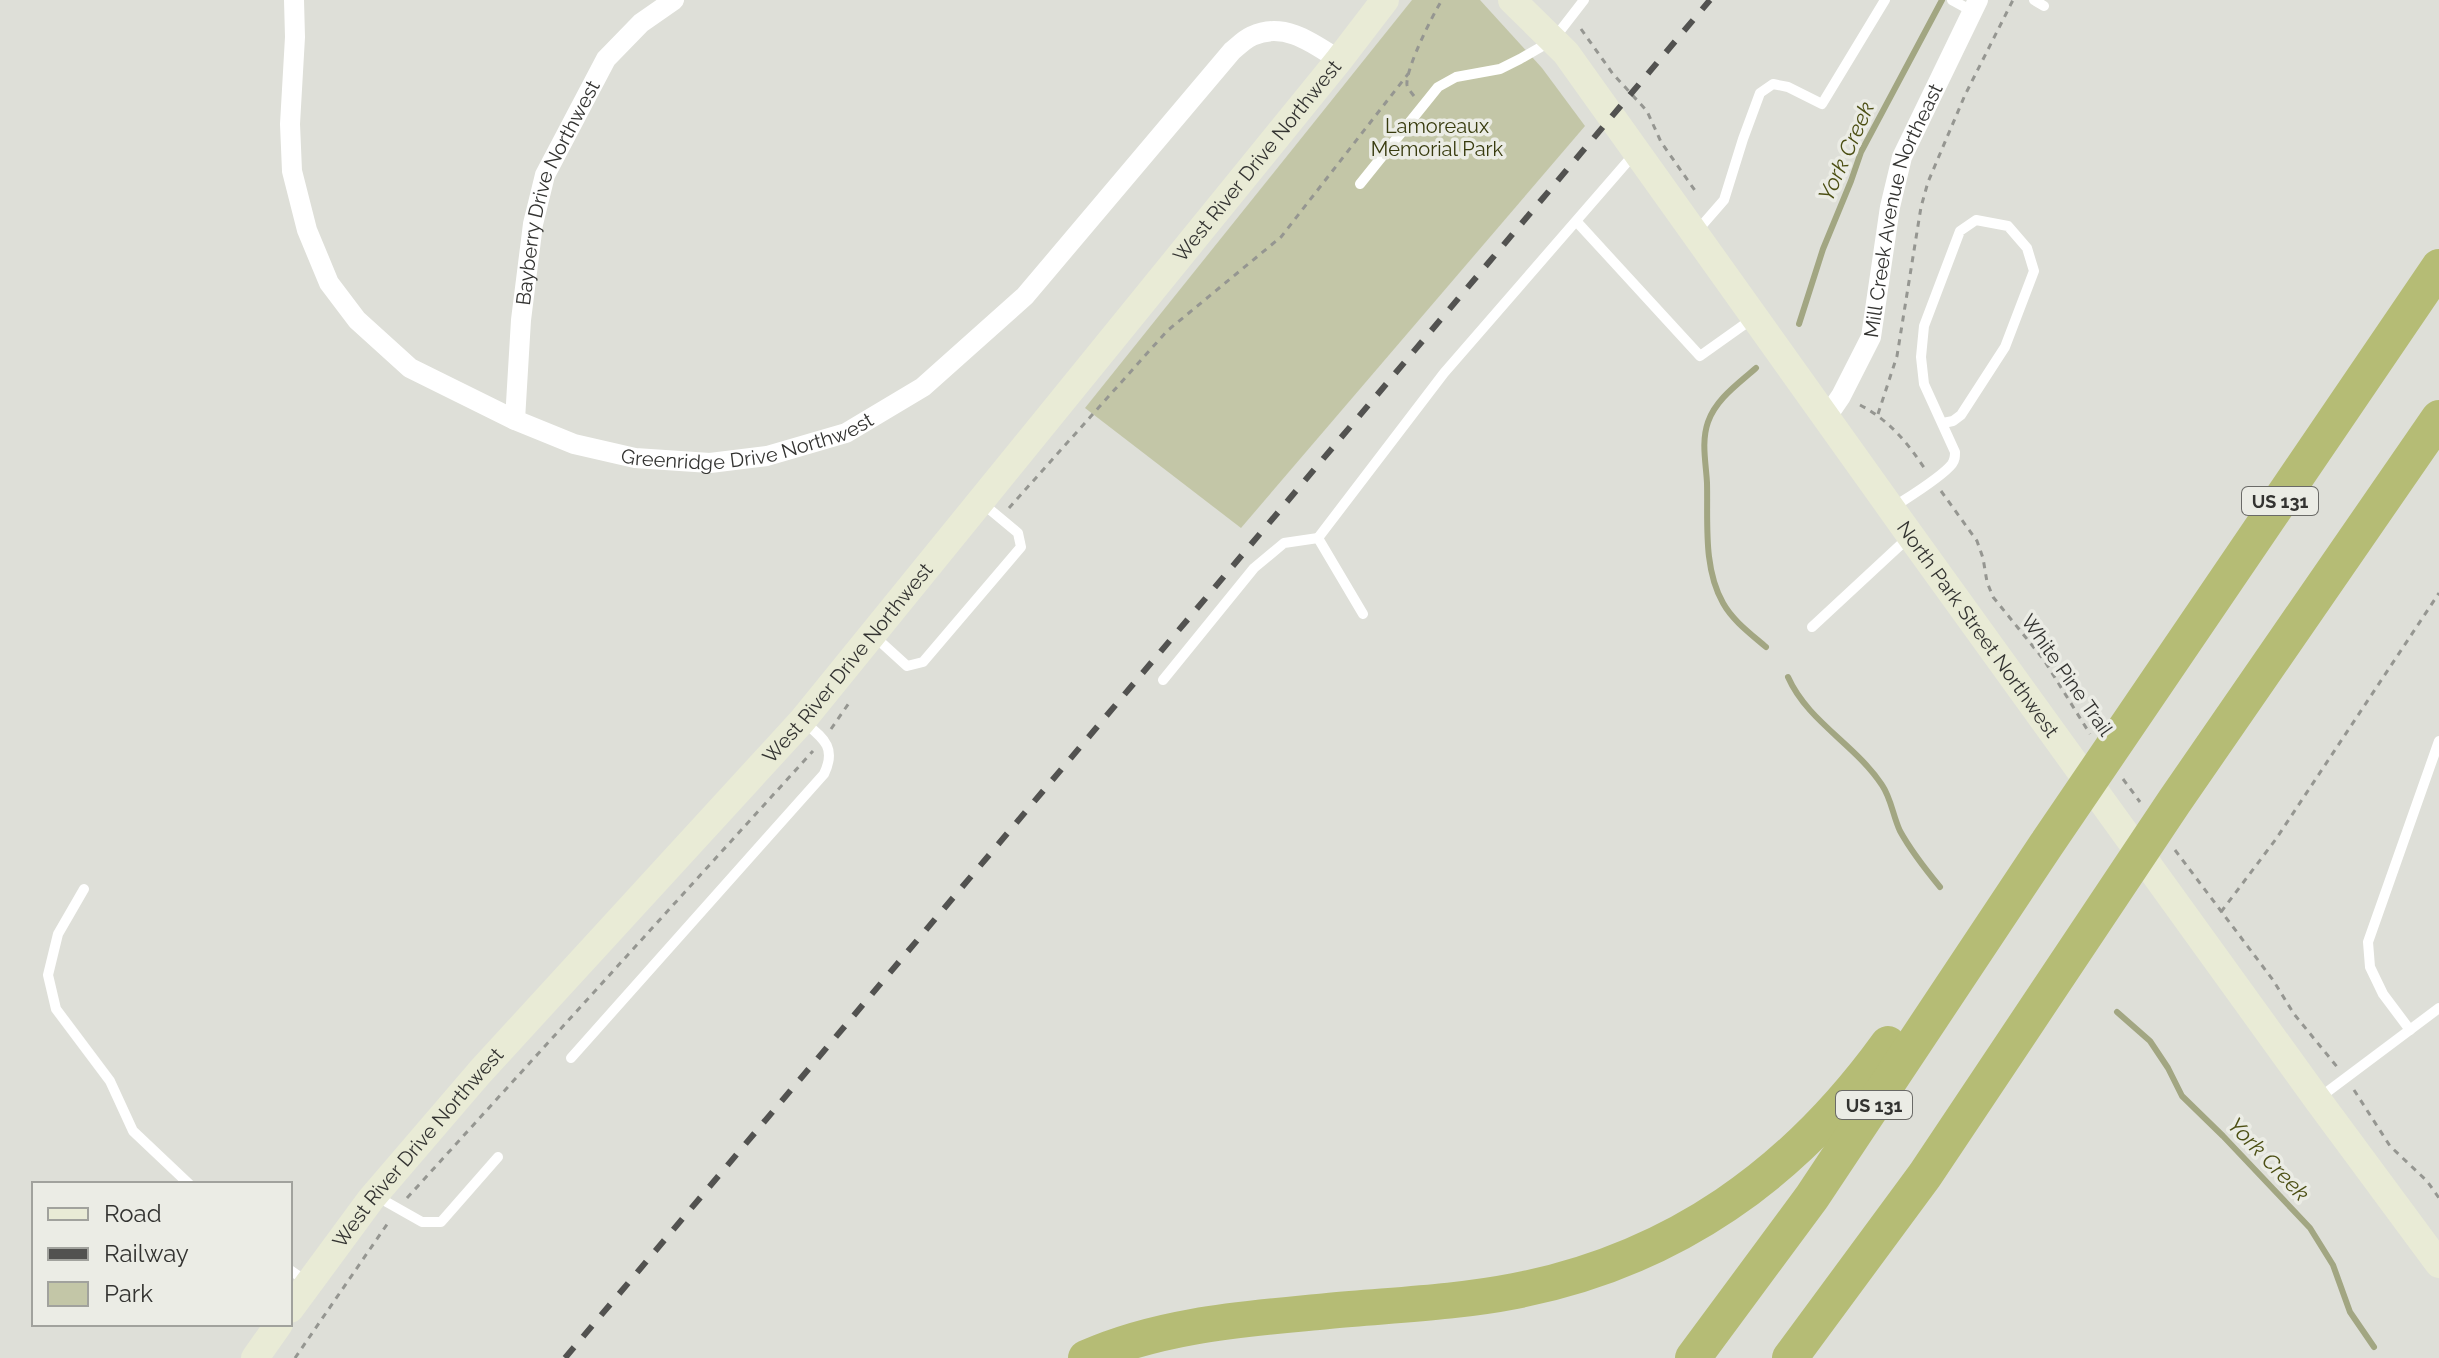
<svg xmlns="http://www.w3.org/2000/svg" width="2439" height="1358" font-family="Raleway,sans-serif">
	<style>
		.green { fill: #c3c6a7 }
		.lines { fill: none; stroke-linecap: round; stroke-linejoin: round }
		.stream { stroke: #a2a682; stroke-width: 6 }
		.path { stroke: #959691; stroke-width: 3; stroke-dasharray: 6 6; stroke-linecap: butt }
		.service { stroke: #fff; stroke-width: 10 }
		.minor { stroke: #fff; stroke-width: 20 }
		.secondary { stroke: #e9ebd6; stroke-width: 28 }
		.motorway { stroke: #b5bc75; stroke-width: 36 }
		.rail { stroke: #525250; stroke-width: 6; stroke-dasharray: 14 14; stroke-linecap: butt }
		.labels { text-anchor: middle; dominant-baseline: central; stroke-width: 7; stroke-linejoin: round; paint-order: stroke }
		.shield { fill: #ebece5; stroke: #6a6a67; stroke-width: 2 }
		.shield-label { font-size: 18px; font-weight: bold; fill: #333331 }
		.park-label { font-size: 20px; fill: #383b0e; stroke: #ebece5 }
		.street-label { font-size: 20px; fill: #333331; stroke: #ebece5 }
		.water-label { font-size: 22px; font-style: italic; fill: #4c4f13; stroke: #ebece5 }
	</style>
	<rect width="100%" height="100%" fill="#dedfd8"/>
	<!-- green -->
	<path class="green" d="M1412 0H1480L1542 68 1585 126 1241 528 1085 408Z"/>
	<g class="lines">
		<!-- stream -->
		<g class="stream">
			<path d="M1799 324 1823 249 1851 181 1861 152 1942 0"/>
			<path d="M1756 368C1738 384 1716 399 1708 422 1701 442 1706 463 1707 483 1708 522 1703 568 1723 603 1733 621 1751 634 1766 647"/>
			<path d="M1788 677C1808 722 1855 744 1882 785 1891 798 1893 816 1900 831 1911 851 1926 870 1940 887"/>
			<path d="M2117 1012 2150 1041 2168 1068 2182 1096 2223 1136 2310 1228 2333 1265 2350 1312 2374 1347"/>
		</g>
		<!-- path -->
		<g class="path">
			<path d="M1581 29 1613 74 1647 111 1661 142 1696 192"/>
			<path d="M1414 96C1411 92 1408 89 1407 85 1405 70 1433 14 1442 0"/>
			<path d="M1860 405C1889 420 1907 442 1925 469"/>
			<path d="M1878 414 1897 356 1921 207 1928 182 1965 95 2013 0"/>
			<path d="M1941 491 1977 541 1983 558 1987 582 1993 597 2044 660 2090 734"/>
			<path d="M1009 508 1167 331 1281 237 1408 74"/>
			<path d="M831 729 849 703"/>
			<path d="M2123 779 2140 802"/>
			<path d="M2175 850 2273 980 2294 1014 2338 1068"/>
			<path d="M2221 912 2276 839 2439 593"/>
			<path d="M2354 1090 2390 1146 2427 1181 2439 1198"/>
			<path d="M407 1198 813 751"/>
			<path d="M295 1358 390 1220"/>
		</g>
		<!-- service -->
		<g class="service">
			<path d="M1952 0 1972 11"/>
			<path d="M2034 0 2044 6"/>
			<path d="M1360 184 1438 87 1456 77 1500 69 1520 59 1553 40 1584 0"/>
			<path d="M1577 222 1700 356 1752 319"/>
			<path d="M1697 231 1724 200 1743 139 1760 93 1773 84 1788 87 1822 104 1885 0"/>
			<path d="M1892 508C1907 498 1941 478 1952 464 1955 460 1955 457 1955 452L1924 384 1921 357 1924 326 1960 231 1976 220 2008 226 2027 248 2034 271 2005 347 1961 415 1953 421 1943 423"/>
			<path d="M1363 614 1318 538 1444 373 1635 153"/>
			<path d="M1812 627 1909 537"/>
			<path d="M874 636 907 666 923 662 1021 547 1018 533 982 503"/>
			<path d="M1163 680 1254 568 1284 543 1318 538"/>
			<path d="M84 889 58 934 48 975 56 1009 110 1081 133 1131 189 1184"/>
			<path d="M2410 1030 2383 994 2370 967 2368 942 2439 741"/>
			<path d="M571 1058 824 774C837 747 823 738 804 722"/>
			<path d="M2319 1098 2439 1008"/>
			<path d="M376 1196 422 1222H441L498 1157"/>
			<path d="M290 1270 307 1282"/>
		</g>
		<!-- minor -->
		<g class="minor">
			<path id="s1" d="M294 0 295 37 290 124 292 171 307 230 329 283 357 320 410 368 515 420 574 444 635 458 710 463 767 456 846 433 923 387 1025 296 1232 51C1238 46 1245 39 1252 36 1284 21 1313 43 1339 60"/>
			<path id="s2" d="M1826 418 1841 396 1871 337 1890 207 1902 157 1978 0"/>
			<path id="s3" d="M515 420 521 320 533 224 545 175 606 59 641 23 674 0"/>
		</g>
		<!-- secondary -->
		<g class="secondary">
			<path id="s4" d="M1512 0 1566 53 1910 535 2317 1099 2439 1264"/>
			<path id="s5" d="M290 1309 371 1199 480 1072 802 721 1339 60 1385 0"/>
			<path d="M255 1358 279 1324"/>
		</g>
		<!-- motorway -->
		<g class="motorway">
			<path d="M1086 1358C1163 1324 1246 1319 1328 1311 1390 1305 1454 1303 1515 1291 1674 1260 1794 1174 1888 1044"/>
			<path d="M1693 1358 1812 1197 2046 845 2439 267"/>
			<path d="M1790 1358 1925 1175 2174 802 2439 418"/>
		</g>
		<!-- rail -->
		<path class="rail" d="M565 1358 1710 0"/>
	</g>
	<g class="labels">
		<!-- shield labels -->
		<g class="shield">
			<rect x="2242" y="487" width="76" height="28" rx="6"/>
			<rect x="1836" y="1091" width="76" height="28" rx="6"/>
		</g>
		<g class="shield-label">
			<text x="2280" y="501">US 131</text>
			<text x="1874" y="1105">US 131</text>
		</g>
		<!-- park labels -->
		<g class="park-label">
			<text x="1437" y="126">Lamoreaux<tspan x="1437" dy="23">Memorial Park</tspan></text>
		</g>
		<!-- street labels -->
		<g class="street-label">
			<text stroke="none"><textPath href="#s5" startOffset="1502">West River Drive Northwest</textPath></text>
			<text stroke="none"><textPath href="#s3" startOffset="234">Bayberry Drive Northwest</textPath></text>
			<text stroke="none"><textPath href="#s2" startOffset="224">Mill Creek Avenue Northeast</textPath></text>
			<text stroke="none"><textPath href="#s1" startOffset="766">Greenridge Drive Northwest</textPath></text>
			<text stroke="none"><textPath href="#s4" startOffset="784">North Park Street Northwest</textPath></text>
			<text stroke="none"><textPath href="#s5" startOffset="854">West River Drive Northwest</textPath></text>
			<text transform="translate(2067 675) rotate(55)">White Pine Trail</text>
			<text stroke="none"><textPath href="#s5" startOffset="206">West River Drive Northwest</textPath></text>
		</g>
		<!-- water labels -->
		<g class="water-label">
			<text transform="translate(1846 151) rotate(-66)">York Creek</text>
			<text transform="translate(2269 1159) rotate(46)">York Creek</text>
		</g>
	</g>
	<!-- legend -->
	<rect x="32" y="1182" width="260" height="144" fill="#ebece5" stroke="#a1a29d" stroke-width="2"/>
	<rect x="48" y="1208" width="40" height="12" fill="#e9ebd6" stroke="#a1a29d" stroke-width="2"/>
	<text x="104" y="1222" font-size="24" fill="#333331">Road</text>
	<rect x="48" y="1248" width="40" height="12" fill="#525250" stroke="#a1a29d" stroke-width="2"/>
	<text x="104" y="1262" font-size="24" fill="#333331">Railway</text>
	<rect x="48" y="1282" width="40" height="24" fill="#c3c6a7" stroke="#a1a29d" stroke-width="2"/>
	<text x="104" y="1302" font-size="24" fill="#333331">Park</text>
</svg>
